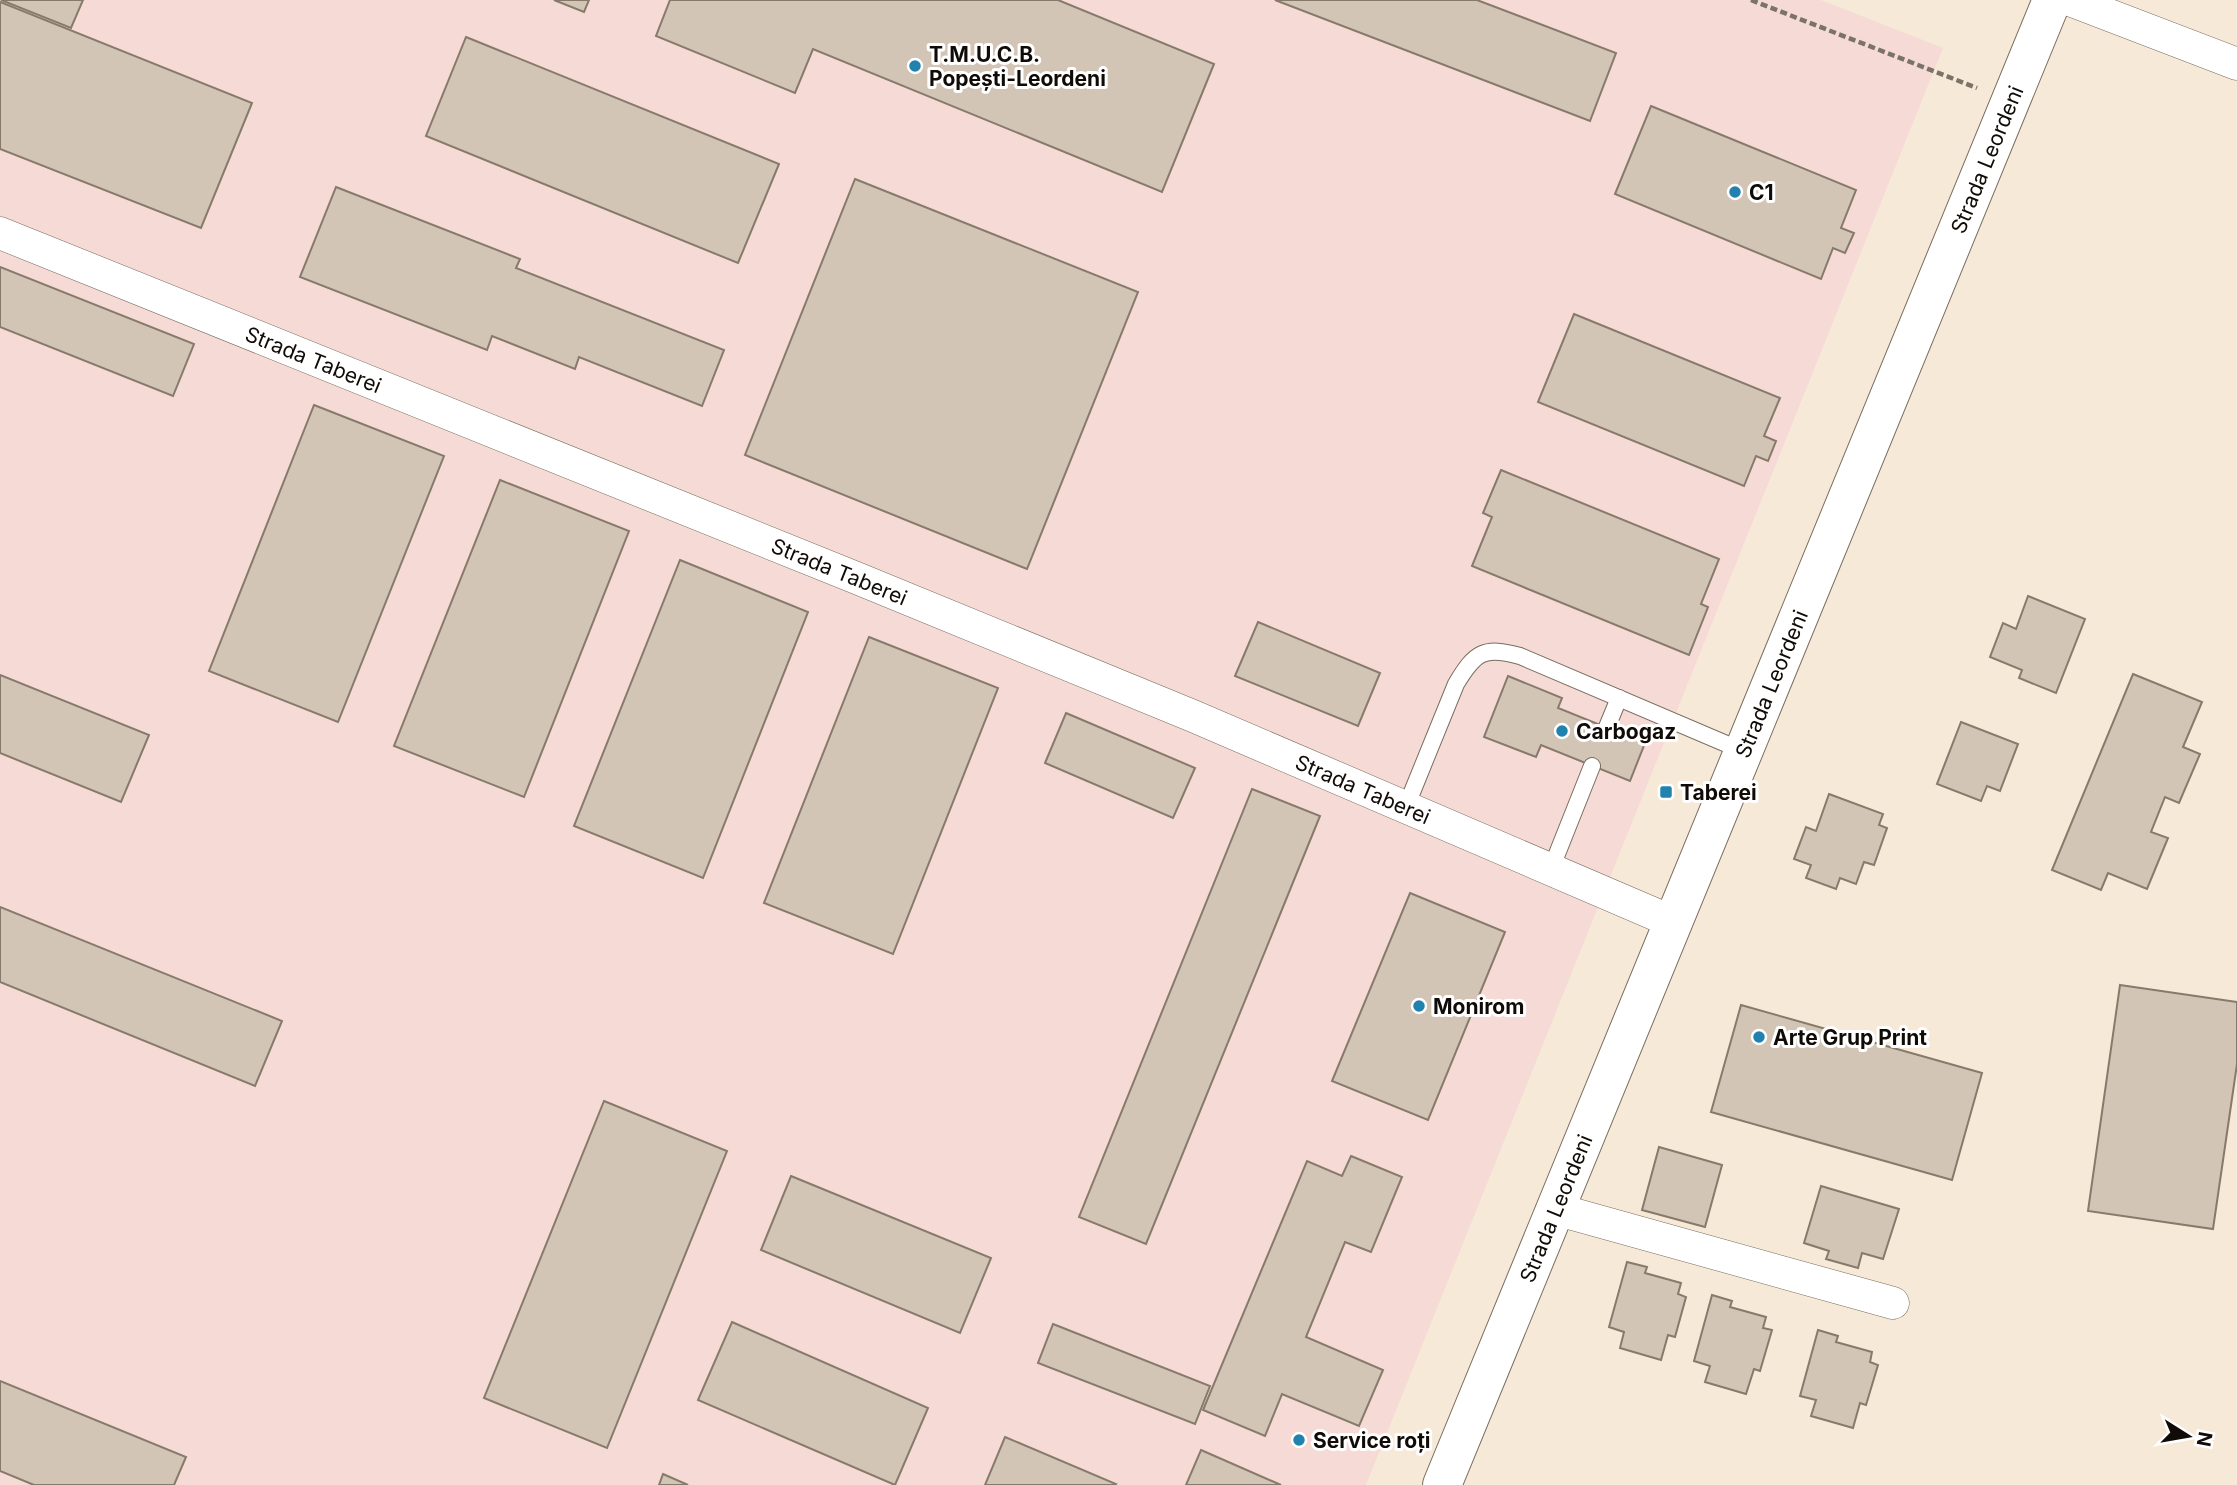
<svg xmlns="http://www.w3.org/2000/svg" width="2237" height="1485" font-family="Inter,sans-serif">
	<style>
		.industrial { fill: #f5dad6 }
		.building { fill: #d3c5b5; stroke: #877a6b; stroke-width: 2 }
		.lines { fill: none; stroke-linecap: round; stroke-linejoin: round }
		.lane-casing { stroke: #796d5e; stroke-width: 18 }
		.street-casing { stroke: #796d5e; stroke-width: 33 }
		.secondary-casing { stroke: #796d5e; stroke-width: 40 }
		.path { stroke: #7c7368; stroke-width: 4.5; stroke-dasharray: 7 3.5; stroke-linecap: butt }
		.lane { stroke: #fff; stroke-width: 16 }
		.street { stroke: #fff; stroke-width: 32 }
		.secondary { stroke: #fff; stroke-width: 38 }
		.poi-dot { fill: #2182ad; stroke: #fff; stroke-width: 2.5 }
		.labels { text-anchor: middle; dominant-baseline: central; stroke-width: 6; stroke-linejoin: round; paint-order: stroke }
		.poi-label { font-size: 21px; font-weight: bold; fill: #100b06; stroke: #fff; text-anchor: start }
		.street-label { font-size: 21px; fill: #100b06; stroke: #fff }
	</style>
	<rect width="100%" height="100%" fill="#f7e9d8"/>
	<!-- industrial -->
	<path class="industrial" d="M0 0H1821L1943 48 1366 1485H0Z"/>
	<!-- building -->
	<g class="building">
		<path d="M1 0H83L71 28Z"/>
		<path d="M554 0H589L584 12Z"/>
		<path d="M670 0H1058L1214 64 1162 192 813 49 795 93 656 36Z"/>
		<path d="M1275 0H1477L1616 53 1590 121Z"/>
		<path d="M0 2 252 103 201 228 0 149Z"/>
		<path d="M466 37 779 164 738 263 426 136Z"/>
		<path d="M1651 106 1856 190 1841 228 1854 233 1845 253 1833 248 1821 279 1615 194Z"/>
		<path d="M855 179 1138 292 1027 569 745 455Z"/>
		<path d="M336 187 520 259 516 268 724 350 702 406 579 357 575 369 492 336 487 350 300 277Z"/>
		<path d="M0 267 194 344 173 396 0 327Z"/>
		<path d="M1574 314 1780 398 1764 436 1776 441 1768 461 1756 456 1744 486 1538 402Z"/>
		<path d="M314 405 444 456 338 722 209 671Z"/>
		<path d="M1501 470 1719 559 1701 604 1708 607 1689 655 1472 566 1492 517 1483 513Z"/>
		<path d="M500 480 629 531 524 797 394 746Z"/>
		<path d="M680 560 808 612 703 878 574 826Z"/>
		<path d="M2028 596 2085 619 2056 693 2019 678 2022 670 1990 657 2003 623 2016 629Z"/>
		<path d="M1258 622 1380 673 1358 726 1235 676Z"/>
		<path d="M869 637 998 688 893 954 764 903Z"/>
		<path d="M2133 674 2202 702 2183 747 2200 754 2179 803 2165 797 2151 832 2168 838 2147 889 2108 873 2101 890 2052 870Z"/>
		<path d="M0 675 149 735 121 802 0 753Z"/>
		<path d="M1508 676 1562 698 1558 708 1645 743 1630 781 1541 745 1536 757 1484 737Z"/>
		<path d="M1066 713 1195 768 1173 818 1045 763Z"/>
		<path d="M1961 722 2018 744 2000 791 1987 786 1981 801 1937 784Z"/>
		<path d="M1252 789 1320 816 1146 1244 1079 1217Z"/>
		<path d="M1829 794 1883 814 1879 825 1887 828 1874 865 1864 862 1856 884 1840 878 1836 889 1806 878 1811 865 1794 859 1806 827 1816 831Z"/>
		<path d="M1410 893 1505 932 1428 1120 1332 1081Z"/>
		<path d="M0 907 282 1021 255 1086 0 982Z"/>
		<path d="M2120 985 2237 1002V1064L2213 1229 2088 1211Z"/>
		<path d="M1741 1005 1982 1073 1952 1180 1711 1112Z"/>
		<path d="M604 1101 727 1151 607 1448 484 1398Z"/>
		<path d="M1659 1147 1722 1165 1705 1227 1642 1210Z"/>
		<path d="M1351 1156 1402 1177 1371 1252 1345 1242 1306 1337 1383 1370 1359 1426 1282 1394 1265 1436 1203 1410 1307 1161 1342 1176Z"/>
		<path d="M791 1176 991 1258 960 1333 761 1250Z"/>
		<path d="M1821 1186 1899 1209 1883 1259 1862 1253 1858 1268 1826 1259 1829 1251 1804 1243Z"/>
		<path d="M1627 1262 1647 1267 1645 1273 1681 1283 1678 1294 1686 1297 1675 1337 1668 1335 1661 1360 1620 1348 1624 1332 1609 1327Z"/>
		<path d="M1712 1295 1732 1301 1730 1307 1766 1317 1763 1328 1772 1330 1760 1371 1754 1369 1746 1394 1705 1382 1710 1366 1694 1361Z"/>
		<path d="M732 1322 928 1408 895 1485 698 1400Z"/>
		<path d="M1053 1324 1210 1386 1195 1424 1038 1363Z"/>
		<path d="M1818 1330 1838 1336 1836 1342 1872 1352 1870 1362 1878 1365 1866 1405 1860 1403 1853 1428 1811 1416 1816 1400 1800 1396Z"/>
		<path d="M0 1381 186 1457 174 1485H34L0 1471Z"/>
		<path d="M1005 1437 1116 1484 1115 1485H985Z"/>
		<path d="M1201 1450 1281 1485H1186Z"/>
		<path d="M663 1474 688 1485H659Z"/>
	</g>
	<g class="lines">
		<defs>
			<g id="lane">
				<path d="M1607 727 1619 698"/>
				<path d="M1406 807 1456 684C1475 652 1484 646 1520 656L1743 751"/>
				<path d="M1551 869 1592 766"/>
			</g>
			<g id="street">
				<path d="M2070 0 2237 64"/>
				<path id="s1" d="M0 233 854 577 1193 716 1673 922"/>
				<path d="M1555 1209 1893 1303"/>
			</g>
			<g id="secondary">
				<path id="s2" d="M1442 1485 2052 0"/>
			</g>
		</defs>
		<!-- lane casing -->
		<use href="#lane" class="lane-casing"/>
		<!-- street casing -->
		<use href="#street" class="street-casing"/>
		<!-- secondary casing -->
		<use href="#secondary" class="secondary-casing"/>
		<!-- path -->
		<path class="path" d="M1751 0 1977 88"/>
		<!-- lane -->
		<use href="#lane" class="lane"/>
		<!-- street -->
		<use href="#street" class="street"/>
		<!-- secondary -->
		<use href="#secondary" class="secondary"/>
	</g>
	<!-- markers -->
	<g class="poi-dot">
		<circle cx="915" cy="66" r="7"/>
		<circle cx="1735" cy="192" r="7"/>
		<circle cx="1562" cy="731" r="7"/>
		<rect x="1659" y="785" width="14" height="14" rx="3.5"/>
		<circle cx="1419" cy="1006" r="7"/>
		<circle cx="1759" cy="1037" r="7"/>
		<circle cx="1299" cy="1440" r="7"/>
	</g>
	<g class="labels">
		<!-- poi labels -->
		<g class="poi-label">
			<text x="929" y="54">T.M.U.C.B.<tspan x="929" dy="24">Popești-Leordeni</tspan></text>
			<text x="1749" y="192">C1</text>
			<text x="1576" y="731">Carbogaz</text>
			<text x="1680" y="792">Taberei</text>
			<text x="1433" y="1006">Monirom</text>
			<text x="1773" y="1037">Arte Grup Print</text>
			<text x="1313" y="1440">Service roți</text>
		</g>
		<!-- street labels -->
		<g class="street-label">
			<text stroke="none"><textPath href="#s2" startOffset="1433">Strada Leordeni</textPath></text>
			<text stroke="none"><textPath href="#s1" startOffset="338">Strada Taberei</textPath></text>
			<text stroke="none"><textPath href="#s1" startOffset="905">Strada Taberei</textPath></text>
			<text stroke="none"><textPath href="#s2" startOffset="866">Strada Leordeni</textPath></text>
			<text stroke="none"><textPath href="#s1" startOffset="1472">Strada Taberei</textPath></text>
			<text stroke="none"><textPath href="#s2" startOffset="299">Strada Leordeni</textPath></text>
		</g>
	</g>
	<!-- north arrow -->
	<g transform="translate(2188 1436) rotate(101)" stroke="#ffffff" stroke-width="5" paint-order="stroke">
	<path d="M0-5L12 26L0 18L-12 26Z" fill="#100b06"/>
	<text y="-10" font-size="19" font-weight="bold" text-anchor="middle" fill="#100b06">N</text>
	</g>
</svg>
